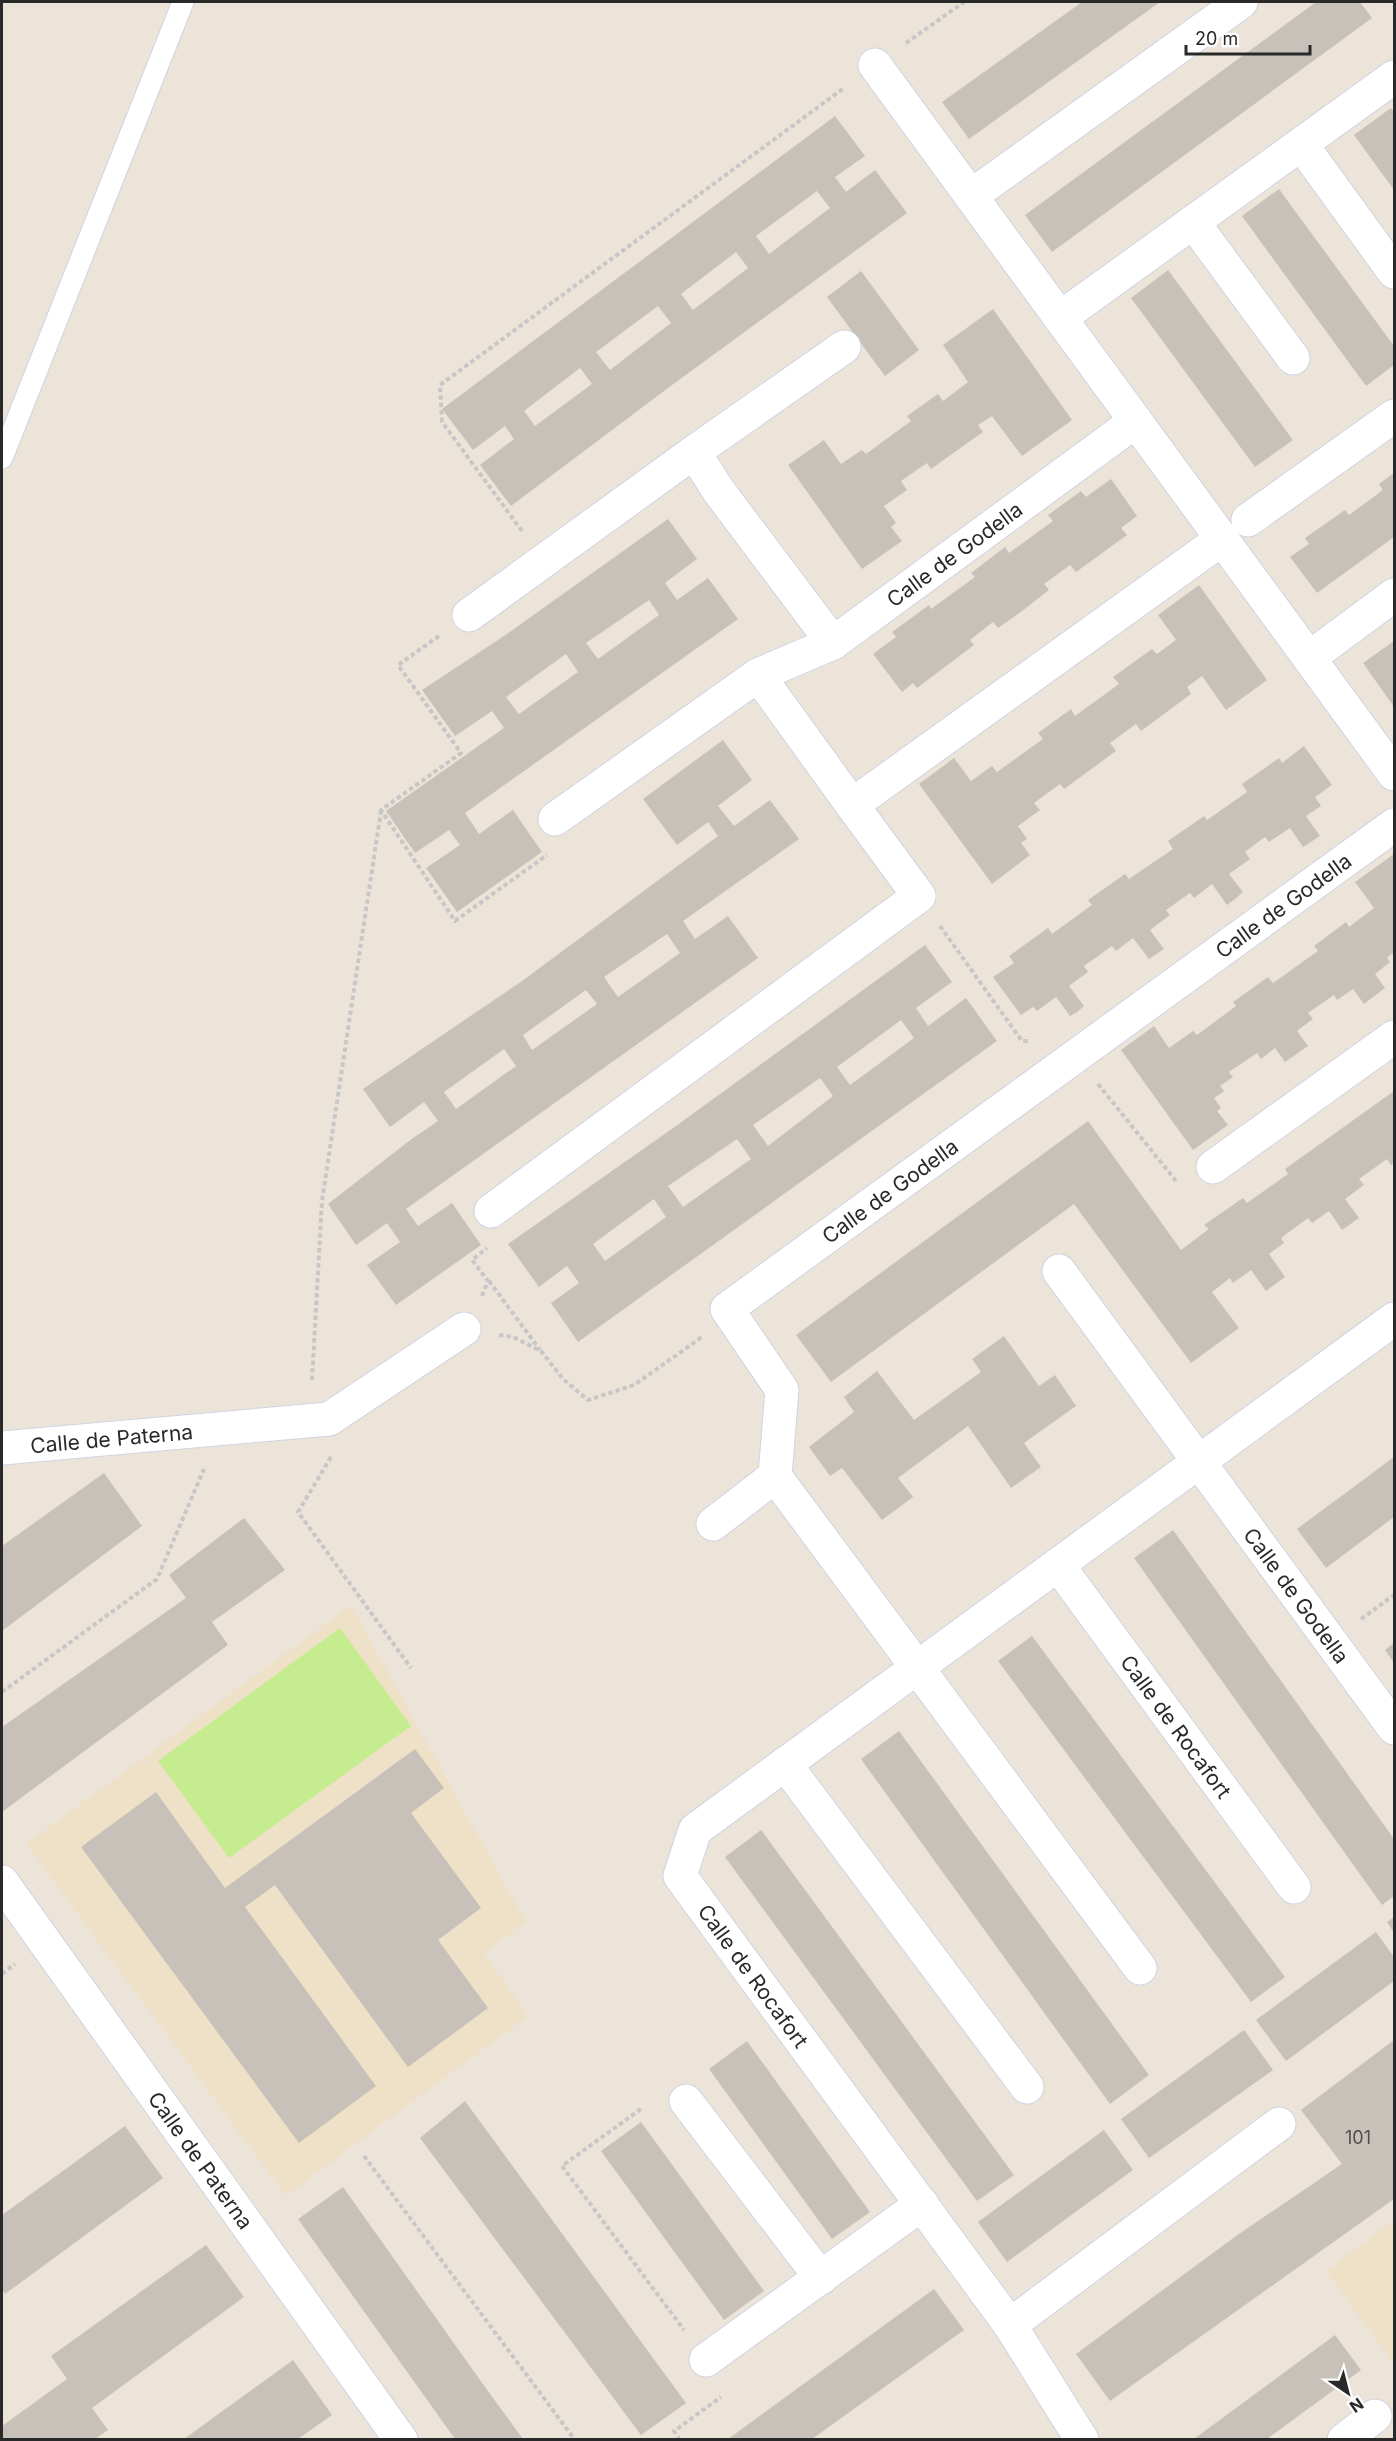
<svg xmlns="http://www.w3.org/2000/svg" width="1396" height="2441" font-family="Inter,sans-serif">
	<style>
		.education { fill: #eee1c8 }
		.pitch { fill: #c5ec8f }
		.building { fill: #c7c1b9; fill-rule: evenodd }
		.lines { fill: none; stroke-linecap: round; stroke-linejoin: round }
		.lane-casing { stroke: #cfd3e2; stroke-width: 23 }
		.street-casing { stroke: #cfd3e2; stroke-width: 35 }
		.path { stroke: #c7c7c7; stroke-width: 4; stroke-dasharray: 4.5 3; stroke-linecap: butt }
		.lane { stroke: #fff; stroke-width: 21 }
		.street { stroke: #fff; stroke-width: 33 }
		.labels { text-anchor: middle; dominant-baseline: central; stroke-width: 6; stroke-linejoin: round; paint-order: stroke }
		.number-label { font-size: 18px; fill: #504f4d }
		.street-label { font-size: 21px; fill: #292929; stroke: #fff }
	</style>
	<rect width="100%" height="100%" fill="#ece4d9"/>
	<!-- education -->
	<g class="education">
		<path d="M351 1605 526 1922 484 1953 528 2016 286 2196 26 1844Z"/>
		<path d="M1394 2220V2364L1326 2271Z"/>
	</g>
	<!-- pitch -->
	<path class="pitch" d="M340 1628 411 1726 229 1858 158 1761Z"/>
	<!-- building -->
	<g class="building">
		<path d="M1082 2H1160L969 139 942 102Z"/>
		<path d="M1316 2H1360L1372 18 1052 252 1025 215Z"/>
		<path d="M1391 108 1394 113V190L1354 135Z"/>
		<path d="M835 116 865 156 835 177 846 192 875 170 907 213 668 388 511 506 480 465 514 439 505 426 473 450 442 409ZM817 191 830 208 769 254 756 236ZM736 252 748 268 693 310 681 294ZM658 306 671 323 610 370 596 352ZM580 368 592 384 535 426 524 411Z"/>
		<path d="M1279 189 1394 346V365L1366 386 1242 216Z"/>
		<path d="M1168 270 1293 440 1255 467 1131 298Z"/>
		<path d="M861 271 919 350 885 376 827 297Z"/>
		<path d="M993 309 1072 420 1022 456 992 416 978 425 983 432 959 449 931 469 927 463 901 481 907 490 884 506 896 523 891 527 902 541 862 569 788 465 824 440 841 464 862 450 866 454 911 421 907 416 938 394 943 401 968 382 943 345Z"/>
		<path d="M1394 473V537L1317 593 1290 557 1309 544 1305 538 1345 510 1349 515 1383 490 1379 484Z"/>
		<path d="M1111 479 1137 516 1121 528 1127 535 1076 572 1070 565 1044 584 1049 590 1018 614 998 628 993 622 970 640 974 645 917 688 913 683 902 692 873 654 896 637 892 632 929 605 931 609 975 577 971 573 1005 547 1009 553 1053 521 1048 515 1081 491 1086 497Z"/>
		<path d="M668 519 697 559 665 583 677 600 708 578 738 619 465 813 479 834 513 810 542 852 457 912 426 868 460 845 449 830 415 853 386 811 504 728 492 711 455 736 422 690 504 636ZM649 600 659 615 598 659 586 643ZM566 654 578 672 519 714 506 697Z"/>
		<path d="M1199 585 1267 680 1226 710 1202 676 1187 687 1191 694 1141 731 1136 724 1110 743 1116 751 1064 789 1060 784 1034 803 1040 810 1018 826 1027 839 1021 843 1030 855 992 884 919 784 954 758 971 781 992 766 997 772 1043 739 1038 733 1071 709 1075 716 1119 684 1113 677 1152 649 1157 654 1176 640 1158 615Z"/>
		<path d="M1394 641V707L1363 663Z"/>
		<path d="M723 740 752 780 718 806 734 826 770 800 799 839 683 921 695 939 728 916 758 958 406 1209 418 1226 452 1203 481 1245 396 1305 367 1265 400 1242 387 1223 356 1245 328 1204 409 1141 438 1121 424 1102 390 1127 363 1089 522 981 718 836 708 822 677 845 643 799ZM667 934 680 953 618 997 604 977ZM586 990 597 1004 532 1050 523 1035ZM504 1049 516 1066 456 1109 444 1092Z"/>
		<path d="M1304 746 1332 785 1315 797 1321 806 1306 816 1320 836 1303 847 1290 828 1269 842 1265 837 1245 852 1250 859 1229 874 1243 892 1235 899 1227 905 1212 884 1194 898 1190 893 1166 910 1170 915 1150 930 1164 949 1149 959 1133 938 1116 951 1112 946 1084 966 1088 972 1069 986 1084 1006 1077 1012 1070 1016 1056 997 1037 1011 1033 1007 1021 1015 993 977 1014 963 1009 956 1048 928 1052 934 1092 905 1088 900 1125 874 1129 879 1173 849 1168 841 1204 816 1207 820 1247 792 1242 784 1279 758 1282 763Z"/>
		<path d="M1394 854V952L1387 958 1390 962 1375 974 1385 988 1364 1004 1353 989 1337 1000 1334 995 1308 1013 1313 1019 1297 1031 1308 1046 1285 1062 1275 1048 1261 1059 1257 1053 1229 1072 1233 1077 1220 1086 1224 1091 1214 1098 1221 1108 1217 1111 1228 1125 1193 1150 1121 1050 1154 1026 1169 1048 1193 1031 1197 1035 1236 1006 1233 1002 1268 977 1273 983 1318 951 1314 946 1346 922 1349 927 1374 908 1355 882Z"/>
		<path d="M925 945 952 982 916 1008 928 1026 966 998 997 1041 578 1342 551 1303 579 1283 567 1266 539 1287 508 1244 676 1126ZM901 1020 914 1038 850 1085 837 1067ZM820 1078 833 1096 768 1146 753 1125ZM737 1139 751 1159 683 1207 668 1186ZM654 1199 666 1217 605 1261 593 1244Z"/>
		<path d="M1394 1091V1162L1391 1165 1387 1159 1359 1179 1364 1185 1345 1199 1359 1218 1342 1230 1329 1211 1312 1223 1308 1218 1281 1238 1284 1243 1269 1254 1285 1277 1266 1291 1251 1270 1233 1283 1230 1278 1212 1292 1239 1328 1191 1363 1074 1204 831 1382 796 1335 1088 1121 1181 1250 1209 1229 1204 1225 1243 1198 1247 1203 1288 1174 1285 1169Z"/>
		<path d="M1004 1336 1039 1386 1055 1375 1076 1406 1024 1443 1041 1467 1011 1488 968 1426 898 1478 913 1497 882 1520 842 1468 830 1476 809 1447 854 1412 844 1397 877 1371 914 1420 981 1372 972 1359Z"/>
		<path d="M1394 1457V1517L1326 1568 1297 1529Z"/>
		<path d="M104 1473 142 1526 2 1631V1546Z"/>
		<path d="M244 1518 285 1570 212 1622 228 1645 2 1812V1727L186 1598 169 1575Z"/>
		<path d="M1173 1530 1394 1839V1896L1382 1905 1134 1558Z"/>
		<path d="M1032 1636 1285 1977 1251 2002 998 1661Z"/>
		<path d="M1394 1643V1663L1385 1650Z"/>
		<path d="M899 1731 1149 2075 1110 2104 861 1759Z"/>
		<path d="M415 1749 444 1788 411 1813 481 1908 438 1940 488 2008 408 2067 275 1885 245 1907 376 2086 299 2143 81 1847 156 1792 225 1888Z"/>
		<path d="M761 1830 1014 2175 977 2201 725 1857Z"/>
		<path d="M1394 1917V1933L1387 1922Z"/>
		<path d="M1376 1932 1394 1957V1981L1286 2061 1256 2020Z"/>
		<path d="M1244 2030 1273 2070 1149 2158 1121 2119Z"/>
		<path d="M1394 2040V2199L1110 2401 1076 2354 1236 2236 1342 2164 1301 2110Z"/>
		<path d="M747 2041 870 2212 832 2239 709 2069Z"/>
		<path d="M465 2101 686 2403 641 2435 420 2138Z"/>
		<path d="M641 2122 764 2291 724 2320 601 2151Z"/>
		<path d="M125 2126 163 2178 5 2294 2 2289V2215Z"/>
		<path d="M1104 2130 1133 2170 1007 2262 978 2222Z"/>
		<path d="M343 2187 480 2380 523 2439H455L298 2219Z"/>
		<path d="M206 2245 244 2297 92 2408 108 2430 95 2439H2V2426L67 2379 51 2356Z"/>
		<path d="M934 2289 964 2330 812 2439H728Z"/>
		<path d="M1335 2335 1361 2370 1267 2439H1194Z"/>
		<path d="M293 2360 332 2415 298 2439H184Z"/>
	</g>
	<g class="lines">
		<defs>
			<path id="lane" d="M2 458 183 2"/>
			<g id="street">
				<path d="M875 65 1394 774"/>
				<path d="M1301 144 1394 272"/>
				<path d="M971 196 1241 2"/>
				<path d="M1193 222 1293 358"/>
				<path d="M1060 318 1394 77"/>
				<path d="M694 452 844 347"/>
				<path d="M1248 520 1394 416"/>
				<path d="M469 615 694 452 718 490 833 643"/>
				<path d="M1309 658 1394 595"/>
				<path id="s1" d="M758 675 833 643 1136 421"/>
				<path d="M555 819 758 675 852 805"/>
				<path d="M1213 1167 1394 1037"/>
				<path d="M491 1211 919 896 852 805 1222 539"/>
				<path id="s2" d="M1059 1271 1394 1728"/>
				<path id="s3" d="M2 1448 329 1419 464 1329"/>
				<path d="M713 1524 775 1476"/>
				<path id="s4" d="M1058 1565 1294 1887"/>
				<path d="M785 1764 1027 2087"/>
				<path id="s5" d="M2 1882 401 2440"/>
				<path id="s6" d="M1140 1968 775 1476 782 1390 727 1309 1394 825"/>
				<path d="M686 2101 821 2278"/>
				<path d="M1010 2325 1279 2124"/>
				<path d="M706 2360 922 2204"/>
				<path d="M1082 2440 1010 2325 680 1876 695 1830 1394 1319"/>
				<path d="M1344 2440 1375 2416"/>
			</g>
		</defs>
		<!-- lane casing -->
		<use href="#lane" class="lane-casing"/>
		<!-- street casing -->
		<use href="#street" class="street-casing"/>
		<!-- path -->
		<g class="path">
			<path d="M906 43 964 2"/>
			<path d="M522 531 442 422 440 385 844 88"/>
			<path d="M439 636 398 665 461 753 381 810 455 921 547 855"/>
			<path d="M940 926 1022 1041H1029"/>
			<path d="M1098 1084 1176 1181"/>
			<path d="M489 1281 540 1350"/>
			<path d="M482 1296 488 1281 472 1260 487 1248"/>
			<path d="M499 1335 513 1337 541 1351 563 1379 588 1400 634 1385 702 1337"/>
			<path d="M312 1380 322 1201 381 811"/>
			<path d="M331 1457 298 1512 411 1668"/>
			<path d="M1361 1619 1394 1595"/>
			<path d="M2 1692 157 1579 204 1469"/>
			<path d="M2 1974 15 1964"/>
			<path d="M641 2109 562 2166 684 2330"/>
			<path d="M364 2156 575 2440"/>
			<path d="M680 2440 674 2431 721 2397"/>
		</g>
		<!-- lane -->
		<use href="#lane" class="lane"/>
		<!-- street -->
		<use href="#street" class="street"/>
	</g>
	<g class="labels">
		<!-- number labels -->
		<g class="number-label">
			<text x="1358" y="2137">101</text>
		</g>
		<!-- street labels -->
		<g class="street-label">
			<text stroke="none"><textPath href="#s1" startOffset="232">Calle de Godella</textPath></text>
			<text stroke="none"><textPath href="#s6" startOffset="1484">Calle de Godella</textPath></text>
			<text stroke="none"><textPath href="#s6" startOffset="998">Calle de Godella</textPath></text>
			<text stroke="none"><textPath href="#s3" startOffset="110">Calle de Paterna</textPath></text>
			<text stroke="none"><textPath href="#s2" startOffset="402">Calle de Godella</textPath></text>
			<text stroke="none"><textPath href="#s4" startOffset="200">Calle de Rocafort</textPath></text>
			<text transform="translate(753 1976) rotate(54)">Calle de Rocafort</text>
			<text stroke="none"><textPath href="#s5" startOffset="342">Calle de Paterna</textPath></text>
		</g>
	</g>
	<!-- border -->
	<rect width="1396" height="2441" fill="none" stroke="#292929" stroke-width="6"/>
	<!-- north arrow -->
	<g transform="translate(1348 2393) rotate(145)" stroke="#ffffff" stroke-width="4.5" paint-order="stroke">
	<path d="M0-4.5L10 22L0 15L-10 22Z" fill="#292929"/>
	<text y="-9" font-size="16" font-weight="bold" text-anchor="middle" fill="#292929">N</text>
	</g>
	<!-- scale -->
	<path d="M1186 45v9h124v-9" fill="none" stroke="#292929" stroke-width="3"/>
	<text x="1195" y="45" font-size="18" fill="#292929" stroke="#ffffff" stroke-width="4.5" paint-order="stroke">20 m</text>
</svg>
